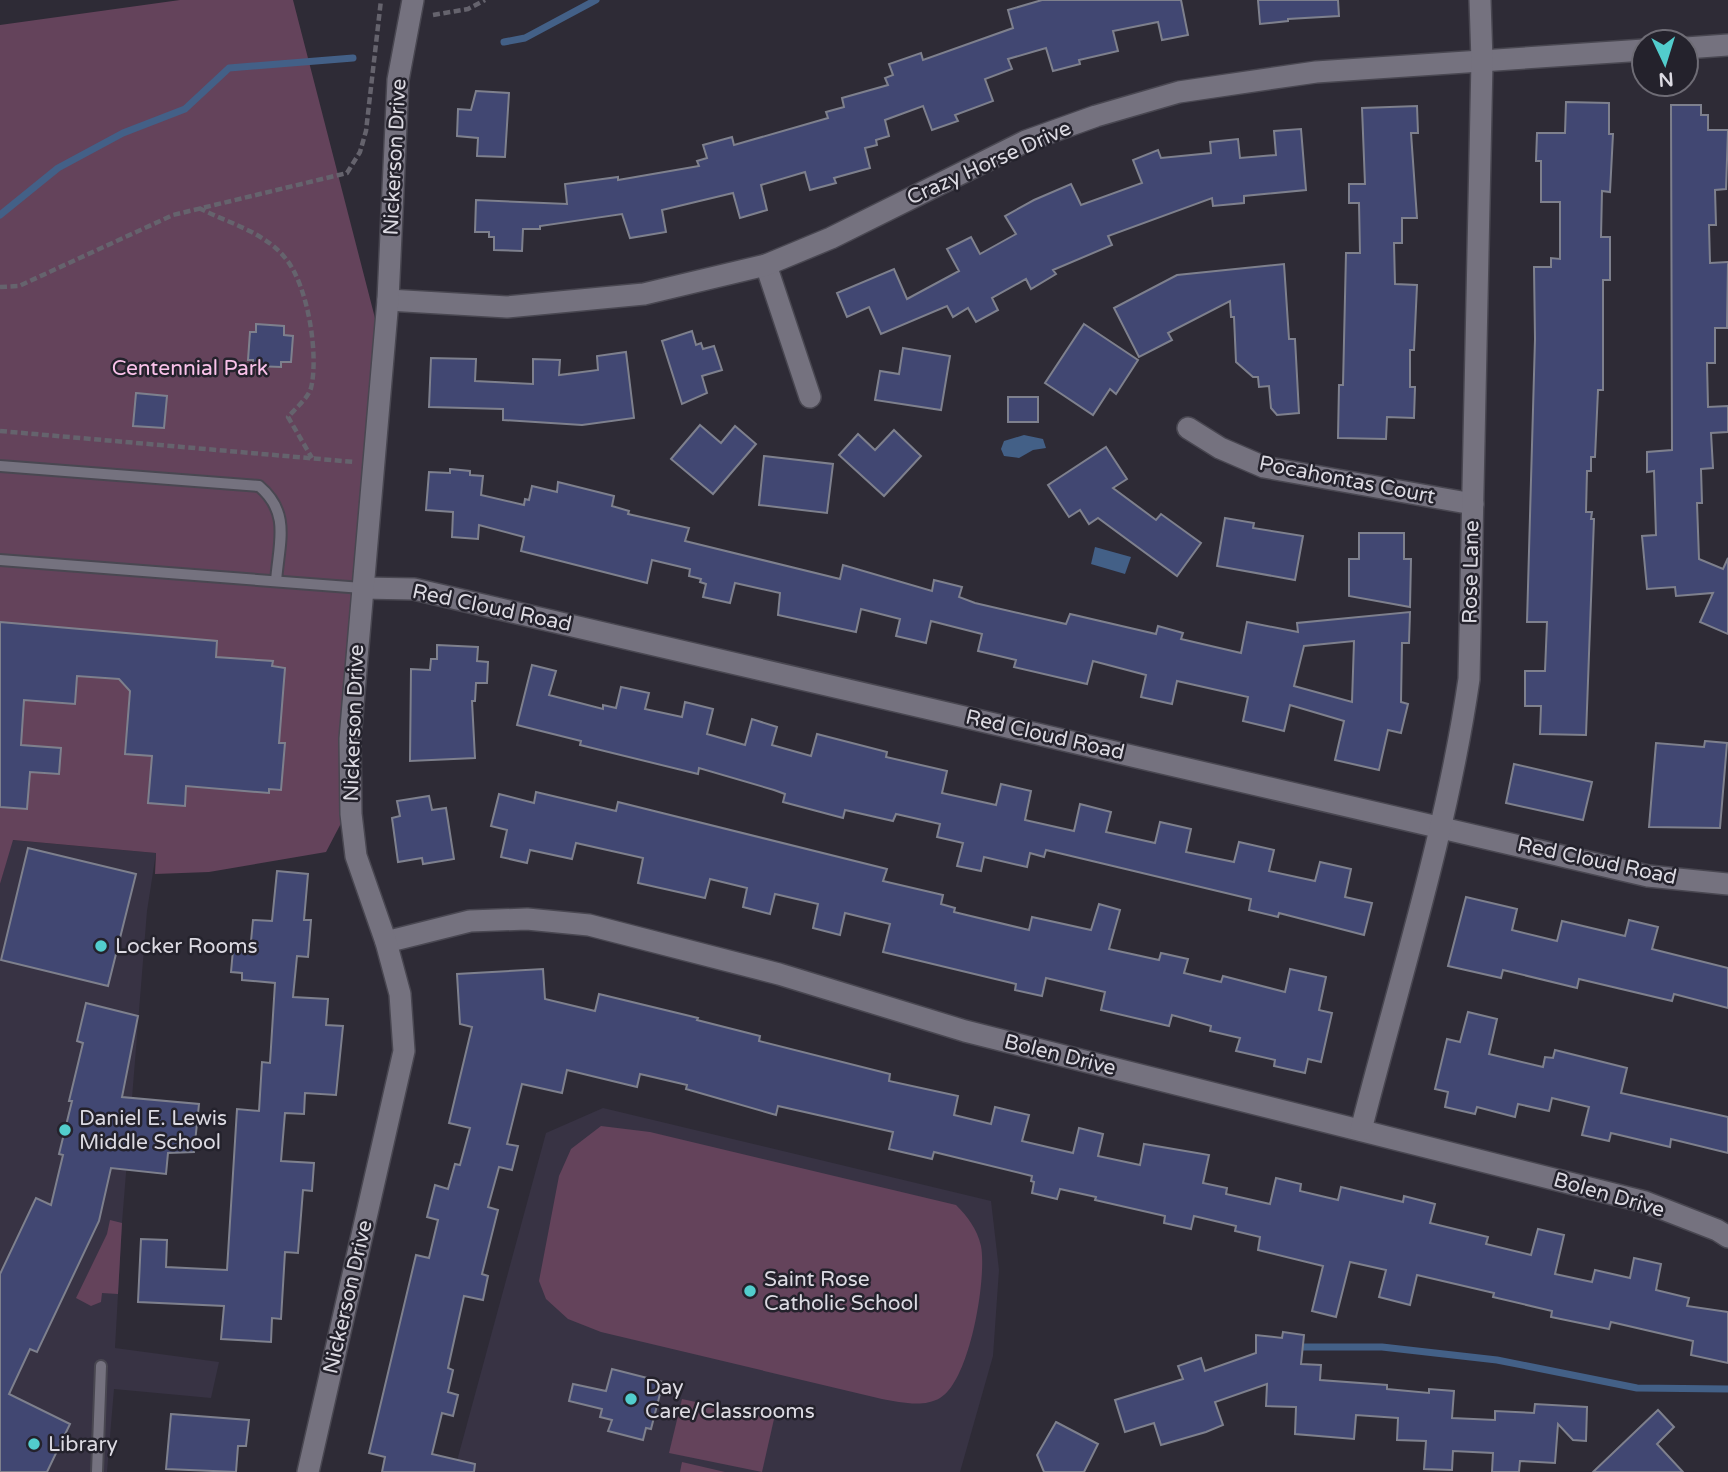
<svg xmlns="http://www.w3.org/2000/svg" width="1728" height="1472" font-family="'Varela Round',sans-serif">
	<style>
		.built { fill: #383344 }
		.green { fill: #64435b }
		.water { fill: #436087 }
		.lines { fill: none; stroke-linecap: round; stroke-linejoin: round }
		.stream { stroke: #436087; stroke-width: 7 }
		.building { fill: #414772; stroke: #7e808d; stroke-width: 2; fill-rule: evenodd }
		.service-casing { stroke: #494751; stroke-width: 14 }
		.minor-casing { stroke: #494751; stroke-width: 24 }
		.tertiary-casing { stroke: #494751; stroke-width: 24 }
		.path { stroke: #65636d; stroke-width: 4.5; stroke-dasharray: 7 3.5; stroke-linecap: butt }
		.service { stroke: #75727f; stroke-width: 10 }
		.minor { stroke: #75727f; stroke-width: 21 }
		.tertiary { stroke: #75727f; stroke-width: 21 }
		.poi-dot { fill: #52cdcd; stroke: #24222c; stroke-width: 2.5 }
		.labels { text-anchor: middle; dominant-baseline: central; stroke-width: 5; stroke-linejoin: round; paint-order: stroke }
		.street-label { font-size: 21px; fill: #dcdae2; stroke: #24222c }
		.park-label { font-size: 21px; fill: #fac2ea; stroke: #24222c }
		.poi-label { font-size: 21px; fill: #dcdae2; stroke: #24222c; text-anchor: start }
	</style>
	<rect width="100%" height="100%" fill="#2e2b36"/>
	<!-- built -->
	<g class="built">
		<path d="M12 840 156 853 147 911 122 1223 115 1348 219 1362 211 1398 114 1389 107 1472H0V884Z"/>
		<path d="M603 1108 991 1201 999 1270 993 1356 960 1472H454L546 1133Z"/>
	</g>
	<!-- green -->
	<g class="green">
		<path d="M180 0H293L384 353 350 806 326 852 209 872 155 874 156 853 13 840 0 884V25Z"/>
		<path d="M601 1126 650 1132 956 1205C968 1217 977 1229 981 1246 987 1278 970 1381 940 1398 923 1408 900 1402 882 1399L601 1332 568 1319 546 1299 539 1281 559 1176 571 1149Z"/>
		<path d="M110 1220 122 1223 118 1294 102 1293 101 1302 91 1306 76 1298 107 1234Z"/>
		<path d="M682 1399 774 1419 762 1472 669 1453Z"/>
		<path d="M682 1462 725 1472H680Z"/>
	</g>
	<!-- water -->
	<g class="water">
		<path d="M1024 435 1043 439 1046 448 1033 450 1019 458 1004 456 1001 449 1004 441Z"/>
		<path d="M1095 547 1131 557 1125 574 1091 564Z"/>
	</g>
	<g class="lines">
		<!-- stream -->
		<g class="stream">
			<path d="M504 42 525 38 596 0"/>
			<path d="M0 215 58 168 123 133 185 109 229 68 353 58"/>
			<path d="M1295 1347H1382L1497 1360 1637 1388 1728 1389"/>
		</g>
	</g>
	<!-- building -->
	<g class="building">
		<path d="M1042 0H1181L1188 35 1162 40 1158 22 1113 31 1118 51 1079 60 1080 64 1053 71 1046 48 1008 59 1012 69 985 79 993 101 955 115 958 121 932 130 923 106 885 120 889 136 876 140 877 145 865 148 870 168 834 178 836 183 810 190 805 172 761 185 767 210 740 218 733 193 662 210 666 232 630 238 622 214 540 226V229H523L522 251 494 250V237H489V232H475L476 200 567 204 565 184 618 177V180L699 166 697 161 707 158 703 145 732 137 734 145 828 118 826 112 844 107 842 98 888 85 885 78 893 75 889 64 921 53 923 60 1013 28 1008 10Z"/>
		<path d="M1258 0H1338L1339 16 1288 19V21L1260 24Z"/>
		<path d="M476 91 509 93 505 157 477 156 478 138 457 136 458 109 471 110Z"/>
		<path d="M1566 102 1609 103V134H1613L1610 192 1602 191 1601 237H1610V280H1603V390H1598L1595 457H1591V471H1587L1586 512H1592L1591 519H1594L1586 735 1540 734 1541 706H1525V671H1545L1547 622H1527L1535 339 1534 267H1551V258L1560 259V202H1541V161H1536L1537 133H1565Z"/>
		<path d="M1671 105H1701V115H1708V130H1728L1726 189 1715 190 1716 225H1709L1710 263 1728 262 1727 328H1715V363H1707L1708 407 1728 406V432L1711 433 1713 468 1701 469 1702 503H1697L1699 559 1723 569 1728 558V634L1700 622 1713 593 1676 596 1675 587 1647 589 1642 536 1656 535 1654 471 1647 472V452L1672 450Z"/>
		<path d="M1417 106 1418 133H1411L1417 218H1402V243H1394L1395 284 1417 285 1414 350H1410V387H1415L1414 418 1387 417 1386 439 1338 438 1339 385H1343L1346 253H1360L1359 203H1349V184H1365L1362 108Z"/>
		<path d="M1301 129 1306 190 1244 196V203L1213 206 1212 198 1108 236 1112 245 1053 270 1056 274 1031 289 1026 279 992 298 998 310 976 322 968 308 953 317 947 306 881 334 869 307 847 317 837 293 894 269 907 299 959 271 947 249 971 237 980 254 1016 234 1005 216 1034 200 1071 184 1081 205 1142 183 1133 160 1158 150 1161 158 1211 153 1210 142 1238 139 1240 158 1276 155 1274 131Z"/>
		<path d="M1284 264 1289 339H1295L1299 413 1277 415 1271 408 1269 386 1259 387 1258 377H1253L1236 362 1234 317H1231L1230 301 1168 333 1172 340 1139 357 1114 308 1177 275Z"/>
		<path d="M256 324 284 326V335L293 336 291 362H281V367L253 366V360H248L250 332H256Z"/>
		<path d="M1084 324 1138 360 1116 394 1110 389 1093 415 1045 383Z"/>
		<path d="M692 331 696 345 701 343 703 349 714 346 722 370 702 376 707 393 682 404 662 341Z"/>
		<path d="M903 348 950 356 941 410 875 400 880 371 899 374Z"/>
		<path d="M626 352 634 418 582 425 503 420V409L429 407 431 358 476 359 475 381 533 384V359L560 360 559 375 598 370 597 356Z"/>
		<path d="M136 393 167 396 164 428 133 426Z"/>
		<rect x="1008" y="397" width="30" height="25"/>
		<path d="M700 425 721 443 735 426 756 444 713 494 671 459Z"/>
		<path d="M894 430 921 456 884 496 839 455 858 434 875 450Z"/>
		<path d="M1106 447 1127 479 1113 488 1156 520 1161 514 1201 543 1177 576 1098 518 1089 524 1080 510 1069 517 1048 485Z"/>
		<path d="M764 456 833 464 827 513 759 505Z"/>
		<path d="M450 469 470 471V475L483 476 481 495 524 505 525 499 529 500 532 486 557 492 558 482 614 496 612 506 629 511 628 514 689 528 685 541 840 579 843 565 932 591 934 580 962 587 959 597 975 603 1066 624 1070 614 1156 634 1158 626 1183 633 1181 639 1241 653 1247 622 1298 632 1297 623 1410 612 1409 643H1402L1401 702 1408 704 1401 733 1388 730 1379 770 1335 760 1344 721 1290 705 1284 731 1243 721 1248 697 1177 681 1172 704 1141 697 1146 675 1093 661 1087 684 1014 667 1016 660 978 651 982 634 931 621 926 643 896 636 900 619 861 609 856 632 778 615 780 593 735 583 730 603 703 597 706 584 700 582 701 579 689 576 690 569 652 560 647 583 521 551 524 537 479 525 478 539 452 537 453 512 426 510 429 472 450 473ZM1354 641 1352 702 1294 686 1304 646Z"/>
		<path d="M1225 518 1254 523 1253 528 1303 536 1295 580 1217 566Z"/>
		<path d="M1359 533H1404V559H1411L1410 607 1349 596V559H1359Z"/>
		<path d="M0 622 217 641 216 657 273 661 272 666 285 668 279 743H285L281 790 269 789V793L186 786 185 806 148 803 152 756 125 754 130 691 119 679 77 676 75 704 24 700 21 745 61 748 59 774 30 772 27 809 0 807Z"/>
		<path d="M437 645 478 647 477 661 488 662 487 683H476L475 701H472L475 758 410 761 411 669 430 670 431 659H437Z"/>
		<path d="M532 665 556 671 549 695 603 709V705L616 708 621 687 649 693 645 709 682 717 685 702 713 709 707 734 745 745 752 719 777 727 772 745 811 756 817 734 887 752 886 757 947 771 942 793 996 805 1001 784 1031 791 1025 820 1074 831 1080 804 1111 812 1106 832 1155 843 1160 822 1191 829 1186 852 1234 862 1239 842 1274 850 1269 871 1315 881 1320 862 1351 869 1345 897 1372 903 1364 935 1279 913 1278 917 1249 910 1251 899 1046 850 1044 857 1030 853 1027 867 984 857 981 871 957 866 963 843 937 837 940 824 896 814 893 821 845 810 843 818 783 802 785 794 774 790 699 768 698 774 580 745 581 741 517 725Z"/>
		<path d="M1705 741 1727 743 1720 828 1649 827 1656 743 1704 747Z"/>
		<path d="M1514 764 1592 782 1583 820 1506 803Z"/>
		<path d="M536 792 616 811 618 802 887 869 883 881 943 895 941 904 955 908 954 912 1029 930 1032 917 1091 930 1099 904 1120 910 1109 949 1159 960 1161 953 1188 959 1184 973 1221 982 1223 976 1285 992 1290 969 1326 977 1319 1010 1332 1013 1321 1062 1308 1059 1305 1073 1274 1066 1275 1060 1236 1051 1240 1038 1210 1031 1211 1026 1172 1015 1169 1026 1101 1010 1105 992 1046 978 1042 996 1015 990 1016 984 883 952 890 924 845 913 840 935 813 928 818 904 775 894 770 914 743 907 747 888 710 879 705 898 638 883 643 858 576 843 572 859 530 850 527 863 501 857 507 830 491 826 499 794 534 803Z"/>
		<path d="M429 796 432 810 446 808 454 859 423 864 422 858 398 862 392 818 400 816 397 801Z"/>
		<path d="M28 848 136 874 108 986 1 960Z"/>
		<path d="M277 871 308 874 304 920H311L308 957 297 956 293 997 328 999 326 1025 343 1026 336 1095 305 1093 304 1114 285 1113 281 1161 314 1163 312 1191 303 1190 298 1253 285 1252 281 1319 272 1318 271 1342 221 1339 224 1306 138 1302 141 1239 167 1240 166 1267 227 1270 237 1109 259 1111 262 1062 270 1063 275 983 242 980V973L231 972 233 950 250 952 253 920 272 921Z"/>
		<path d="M1466 897 1517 909 1512 930 1557 941 1562 921 1625 936 1629 920 1658 927 1652 949 1728 968V1008L1674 994 1672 1001 1579 979 1577 988 1503 970 1501 978 1448 966Z"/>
		<path d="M543 969 545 999 595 1011 599 994 698 1018 697 1020 760 1036 759 1041 890 1074 889 1081 958 1096 954 1115 991 1124 995 1107 1029 1115 1022 1141 1073 1153 1079 1128 1103 1134 1098 1156 1140 1165 1144 1144 1209 1155 1203 1183 1227 1188 1226 1194 1270 1204 1276 1178 1301 1184 1300 1191 1338 1200 1341 1187 1403 1202 1404 1196 1435 1204 1430 1223 1488 1237 1486 1244 1531 1255 1538 1229 1564 1235 1555 1274 1592 1282 1595 1270 1630 1278 1634 1258 1661 1264 1656 1290 1689 1298 1687 1306 1728 1312V1363L1691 1355 1693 1341 1611 1322 1609 1329 1551 1317 1552 1311 1493 1297 1494 1293 1417 1275 1410 1305 1379 1297 1386 1270 1350 1262 1336 1317 1312 1311 1323 1266 1258 1250 1260 1237 1235 1231 1236 1226 1194 1216 1191 1229 1164 1223 1165 1216 1095 1200 1096 1197 1060 1189 1057 1199 1032 1193 1034 1182 1031 1181 1032 1176 934 1152 932 1159 889 1149 893 1132 778 1106 776 1115 686 1089 687 1085 640 1074 637 1087 567 1070 562 1093 522 1084 507 1144 518 1146 512 1170 499 1167 488 1207 498 1210 482 1274 488 1276 483 1300 464 1296 448 1368 453 1370 448 1392 458 1395 453 1416 442 1413 432 1454 475 1464 474 1472H382L385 1457 369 1453 416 1255 429 1258 438 1220 427 1217 435 1185 448 1189 455 1164 460 1165 470 1128 449 1123 472 1027 460 1024 457 974Z"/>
		<path d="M86 1003 138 1016 122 1097 199 1104 194 1152 168 1153 166 1174 111 1168 99 1221 37 1352 30 1349 9 1394 70 1424 47 1472H0V1274L36 1198 51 1205 63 1155 59 1154 72 1101H69L83 1043 77 1041Z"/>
		<path d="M1468 1012 1497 1019 1489 1054 1543 1067 1545 1057 1553 1058 1555 1050 1627 1068 1621 1093 1728 1117V1153L1671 1139 1670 1147 1611 1133 1609 1141 1582 1135 1589 1107 1552 1098 1549 1111 1518 1104 1515 1117 1477 1107 1475 1114 1445 1107 1448 1092 1435 1089 1447 1039 1460 1042Z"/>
		<path d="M1283 1332 1304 1335 1301 1364 1321 1365 1320 1380 1387 1385V1389L1429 1393V1389L1454 1391 1452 1418 1495 1420V1411L1534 1413 1535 1404 1587 1407 1586 1441 1573 1440 1558 1424 1555 1463 1520 1461 1519 1472H1492L1493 1453 1453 1451 1452 1470 1424 1469 1426 1441 1397 1440 1398 1418 1356 1415 1354 1439 1295 1434 1296 1407 1266 1406 1267 1384 1215 1402 1223 1425 1206 1432 1161 1445 1154 1423 1125 1432 1115 1400 1183 1379 1178 1366 1201 1358 1205 1371 1256 1353V1335L1282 1338Z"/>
		<path d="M612 1369 663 1382 651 1429 646 1428 643 1440 608 1431 612 1420 600 1417 602 1409 569 1401 573 1384 606 1391Z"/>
		<path d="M1658 1410 1674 1427 1657 1444 1683 1472H1593Z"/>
		<path d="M171 1414 249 1420 246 1446H238L236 1472 166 1469Z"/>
		<path d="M1056 1422 1098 1444 1084 1472H1044L1037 1455Z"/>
	</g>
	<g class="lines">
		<defs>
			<g id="service">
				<path d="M0 466 259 486C291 513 279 542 276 581"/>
				<path d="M0 560 362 588"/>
				<path d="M97 1472 101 1366"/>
			</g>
			<g id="minor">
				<path d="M1686 48 1728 45"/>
				<path d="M766 265 810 397"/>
				<path d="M388 300 507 307 644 294 766 265 831 238 1026 141 1096 116 1179 92 1316 72 1644 50"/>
				<path d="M1188 428 1220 448 1264 467 1473 504"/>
				<path d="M362 588 414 589 1648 876 1728 884"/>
				<path d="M386 942 470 921 527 919 589 925 779 974 965 1031 1645 1202 1717 1230 1728 1237"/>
				<path d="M1361 1130C1399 981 1447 831 1469 679L1482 61 1480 0"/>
			</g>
			<path id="tertiary" d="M308 1472 404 1051 400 994 386 942 356 856 351 814 350 739 388 300 398 80 413 0"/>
		</defs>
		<!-- service casing -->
		<use href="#service" class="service-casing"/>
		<!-- minor casing -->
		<use href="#minor" class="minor-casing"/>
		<!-- tertiary casing -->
		<use href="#tertiary" class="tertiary-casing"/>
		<!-- path -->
		<g class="path">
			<path d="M433 15 468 9 485 0"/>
			<path d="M199 208C228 223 265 232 286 259 308 286 319 355 311 388 308 398 295 409 288 417L312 458"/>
			<path d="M0 287 19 286 173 215 347 173 360 152 366 131 381 0"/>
			<path d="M0 431 354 462"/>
		</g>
		<!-- service -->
		<use href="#service" class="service"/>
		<!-- minor -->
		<use href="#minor" class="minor"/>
		<!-- tertiary -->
		<use href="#tertiary" class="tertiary"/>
	</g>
	<!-- markers -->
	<g class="poi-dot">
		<circle cx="101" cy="946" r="7"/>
		<circle cx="65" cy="1130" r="7"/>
		<circle cx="750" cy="1291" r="7"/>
		<circle cx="631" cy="1399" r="7"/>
		<circle cx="34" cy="1444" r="7"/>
	</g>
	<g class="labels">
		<!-- street labels -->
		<g class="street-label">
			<text transform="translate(395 157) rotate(-87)">Nickerson Drive</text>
			<text transform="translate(989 163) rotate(-24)">Crazy Horse Drive</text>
			<text transform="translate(1347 480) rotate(11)">Pocahontas Court</text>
			<text transform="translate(1471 572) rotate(-89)">Rose Lane</text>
			<text transform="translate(492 608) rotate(12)">Red Cloud Road</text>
			<text transform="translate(354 723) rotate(-88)">Nickerson Drive</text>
			<text transform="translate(1045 735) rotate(13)">Red Cloud Road</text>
			<text transform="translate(1597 861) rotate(12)">Red Cloud Road</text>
			<text transform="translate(1060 1055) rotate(14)">Bolen Drive</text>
			<text transform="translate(1609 1195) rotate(16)">Bolen Drive</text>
			<text transform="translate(348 1297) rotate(-77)">Nickerson Drive</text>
		</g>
		<!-- park labels -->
		<g class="park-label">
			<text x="190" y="368">Centennial Park</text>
		</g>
		<!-- poi labels -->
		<g class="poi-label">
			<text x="115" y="946">Locker Rooms</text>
			<text x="79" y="1118">Daniel E. Lewis<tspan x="79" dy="24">Middle School</tspan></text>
			<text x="764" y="1279">Saint Rose<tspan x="764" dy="24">Catholic School</tspan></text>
			<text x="645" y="1387">Day<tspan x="645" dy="24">Care/Classrooms</tspan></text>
			<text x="48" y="1444">Library</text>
		</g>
	</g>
	<!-- north arrow -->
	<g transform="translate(1665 63) rotate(176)"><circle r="33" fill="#24222c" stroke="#6e6c75" stroke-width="2"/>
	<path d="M0-5L12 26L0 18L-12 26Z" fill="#52cdcd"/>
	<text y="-10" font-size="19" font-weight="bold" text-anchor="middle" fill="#dcdae2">N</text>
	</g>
</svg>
